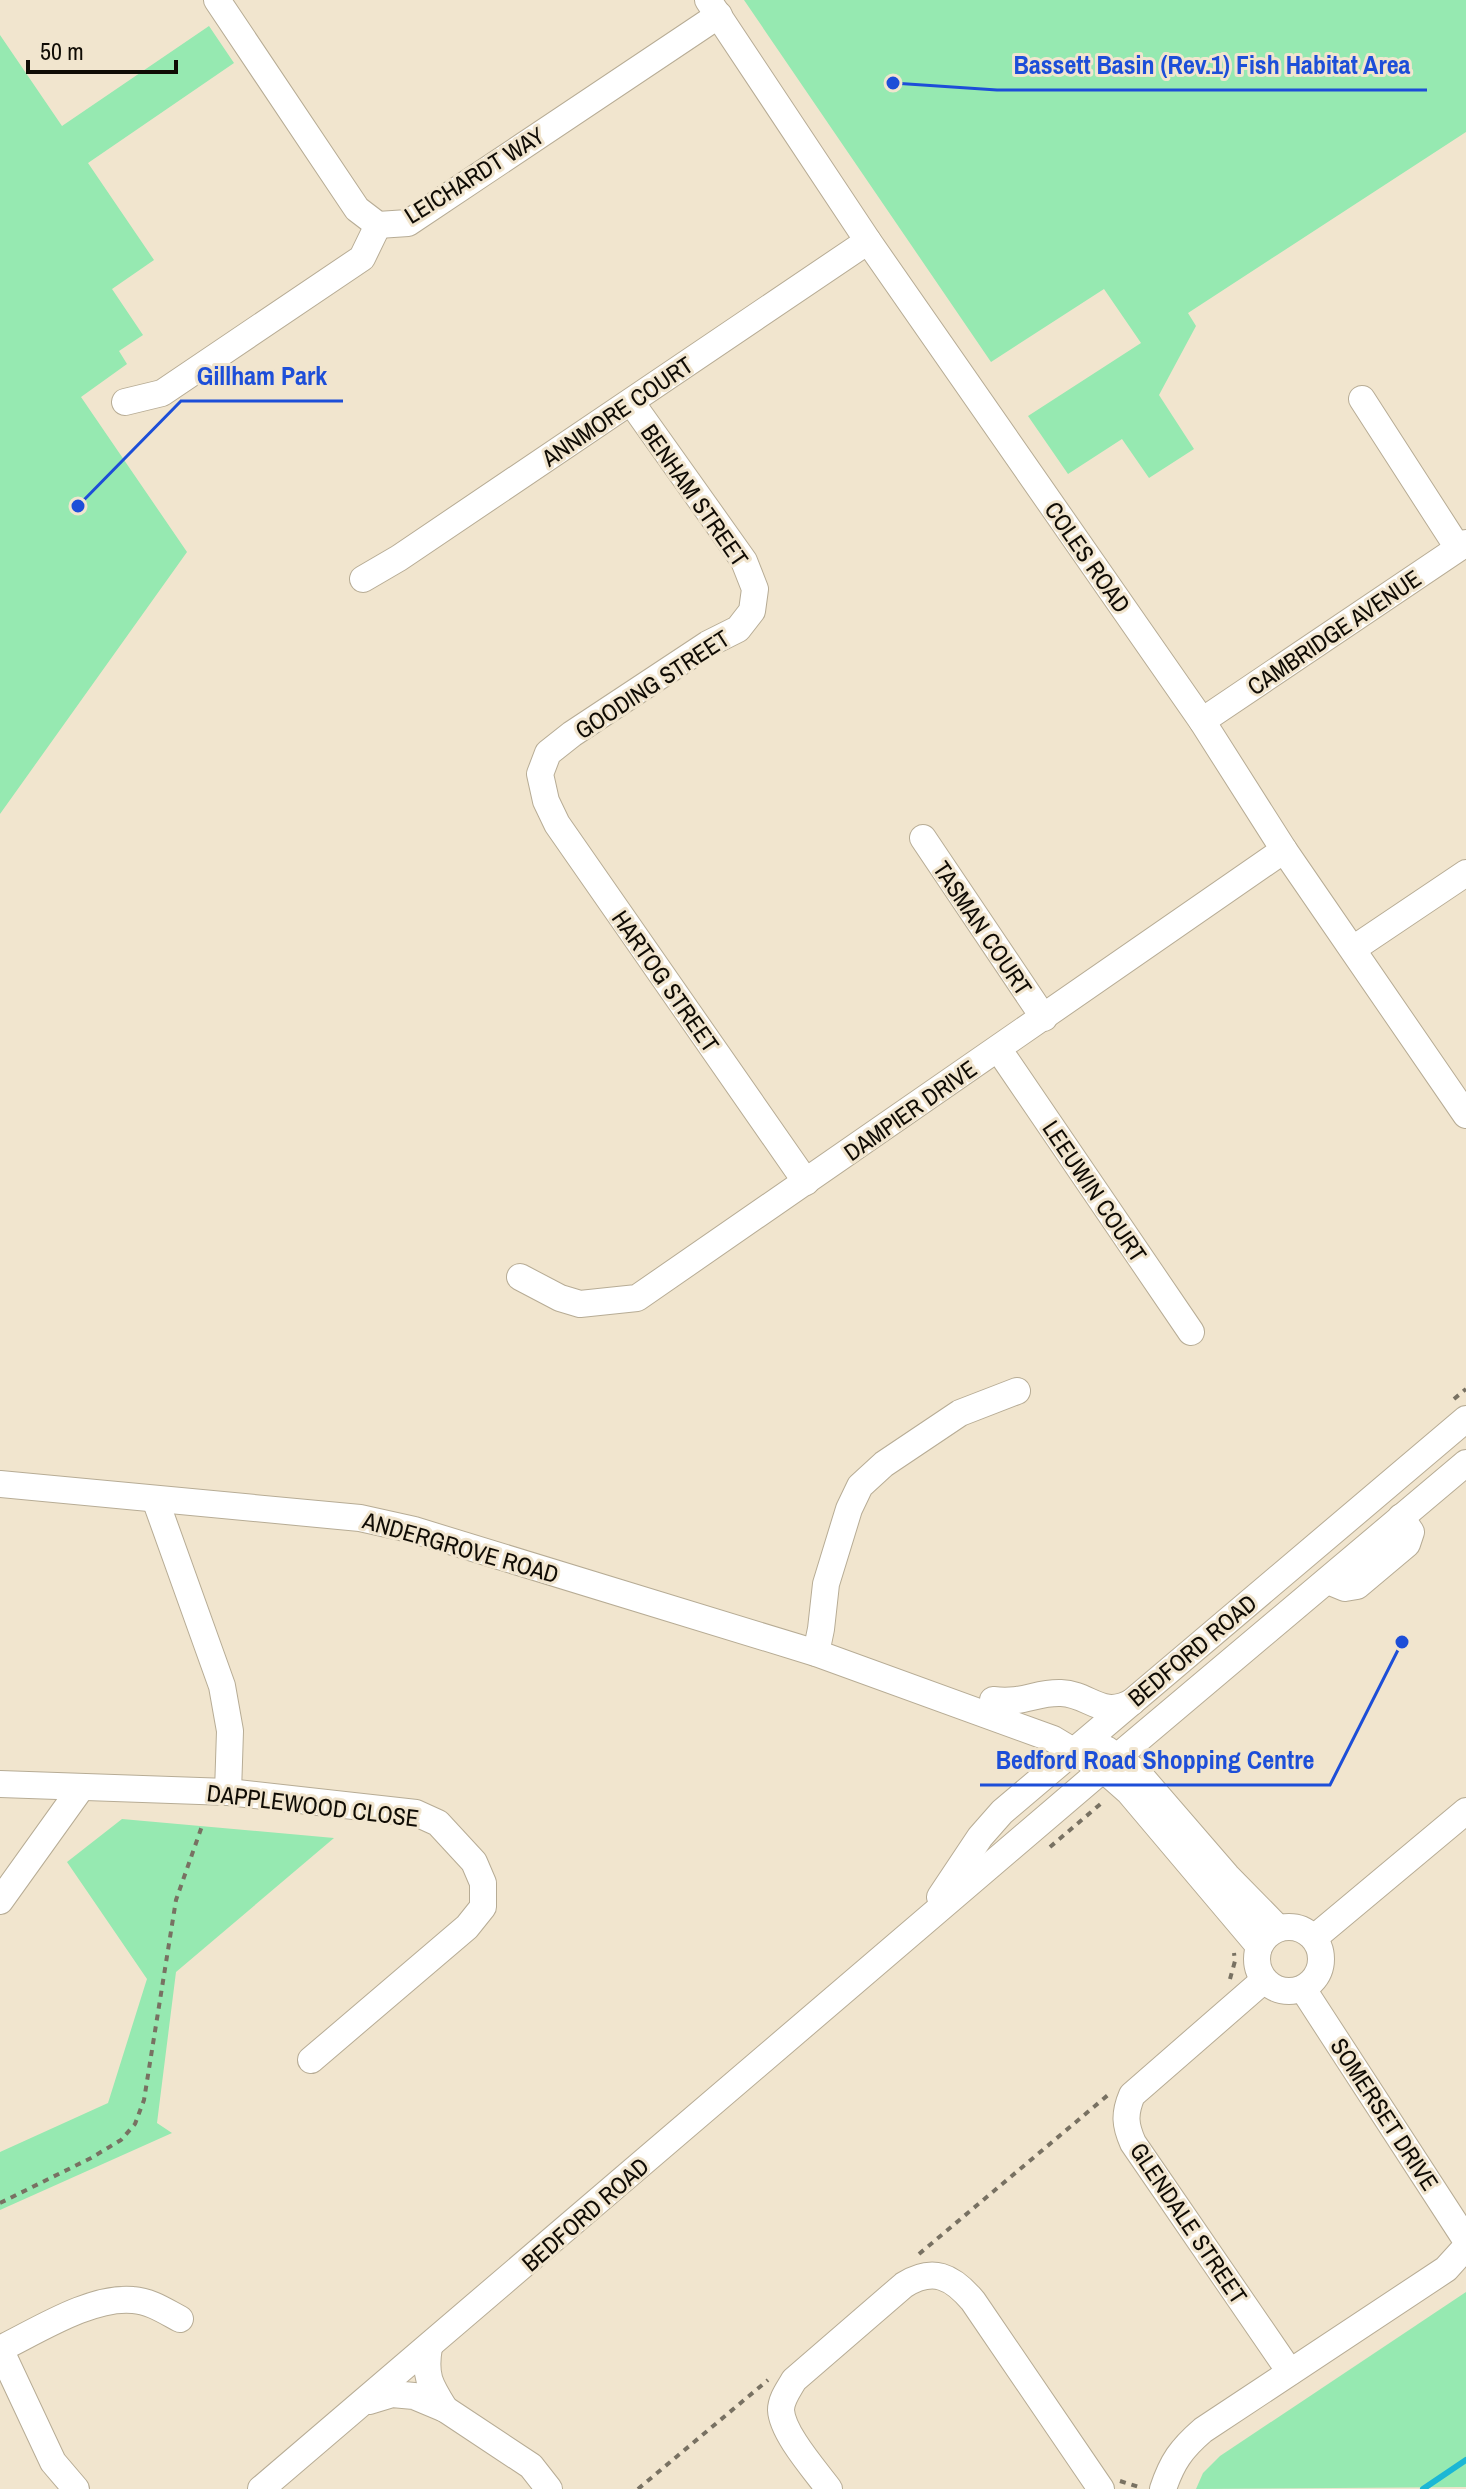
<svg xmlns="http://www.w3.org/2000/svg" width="1466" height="2489" font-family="'Archivo Narrow',sans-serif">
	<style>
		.green { fill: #96e9b1 }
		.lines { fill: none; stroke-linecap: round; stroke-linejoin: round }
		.stream { stroke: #1bb7d5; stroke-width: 6 }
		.minor-casing { stroke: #b7ac95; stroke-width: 28 }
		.path { stroke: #787162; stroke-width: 4; stroke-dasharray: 6 6; stroke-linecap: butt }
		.minor { stroke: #fff; stroke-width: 26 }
		.labels { text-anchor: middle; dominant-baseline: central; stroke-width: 6; stroke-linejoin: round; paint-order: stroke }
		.street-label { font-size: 24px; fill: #100c05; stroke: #f1e5ce }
		.leader { fill: none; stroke: #1d4ed8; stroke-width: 3 }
		.callout-dot { fill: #1d4ed8; stroke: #f1e5ce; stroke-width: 3 }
		.callout-label { font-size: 26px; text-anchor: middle; font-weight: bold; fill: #1d4ed8; stroke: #f1e5ce; stroke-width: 6; stroke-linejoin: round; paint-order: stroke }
	</style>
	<rect width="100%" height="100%" fill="#f1e5ce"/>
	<!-- green -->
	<g class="green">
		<path d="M744 0H1466V132L1188 313 1196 326 1159 395 1194 449 1149 478 1122 439 1068 474 1028 416 1141 343 1104 289 991 362Z"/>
		<path d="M209 26 234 63 88 163 154 260 112 289 143 335 119 351 127 364 81 397 187 552 0 814V35L62 126Z"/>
		<path d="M122 1819 334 1838 176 1972 157 2123 172 2133 0 2210V2152L108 2103 146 1982 147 1979 67 1862Z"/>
		<path d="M1466 2292V2487L1196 2489 1203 2473 1220 2456Z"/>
	</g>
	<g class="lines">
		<!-- stream -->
		<path class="stream" d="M1423 2489 1466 2460"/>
		<defs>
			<g id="minor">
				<path d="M217 0 357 209 378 225 408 223 719 15"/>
				<path d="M708 0 868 241 1202 721 1284 850 1466 1115"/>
				<path d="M1362 399 1458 548"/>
				<path d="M125 402 162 393 362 258 378 225"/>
				<path d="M631 402 744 561 755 589 752 611 738 629 708 644 572 734 548 753 540 774 546 801 557 824 806 1182"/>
				<path d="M363 579 399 558 868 241"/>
				<path d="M1202 721 1466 543"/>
				<path d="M923 838 1044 1018"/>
				<path d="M1353 949 1466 873"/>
				<path d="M999 1050 1191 1332"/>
				<path d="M520 1277 560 1298 580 1304 637 1298 1284 850"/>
				<path d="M0 1484 360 1518 414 1530 816 1653 1053 1739 1103 1769 1129 1792 1259 1946"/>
				<path d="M155 1499 222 1686 230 1731 228 1792"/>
				<path d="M1328 1581 1345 1588 1357 1586 1407 1544 1411 1532 1401 1517"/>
				<path d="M816 1653 821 1629 826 1584 849 1509 860 1486 884 1464 960 1413 1017 1391"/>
				<path d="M993 1700C1023 1704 1036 1692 1061 1693 1090 1694 1101 1719 1132 1702"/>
				<path d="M1106 1749 1138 1773 1227 1876 1278 1928"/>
				<path d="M0 1784 228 1792 416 1813 438 1823 474 1862 483 1883V1907L467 1927 311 2060"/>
				<path d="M940 1897 980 1837 1002 1812 1466 1419"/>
				<path d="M0 1901 81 1788"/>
				<circle cx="1289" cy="1959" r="32"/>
				<path d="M1314 1938 1466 1811"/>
				<path d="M1264 1980 1132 2095C1124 2114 1125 2125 1133 2143L1290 2372"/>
				<path d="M1303 1989 1466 2240"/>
				<path d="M429 2347C424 2376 430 2385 445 2409"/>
				<path d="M0 2349C37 2331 91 2296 133 2300 150 2301 165 2311 180 2319"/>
				<path d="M0 2349 53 2462 76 2489"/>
				<path d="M369 2401 392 2394 414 2396 445 2409 531 2466 549 2489"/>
				<path d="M261 2489 1103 1769 1466 1463"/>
				<path d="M829 2489C815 2470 782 2433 781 2410 781 2399 789 2389 794 2380L904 2285C933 2267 952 2276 973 2301L1101 2489"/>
				<path d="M1163 2489C1172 2462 1181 2449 1203 2430L1446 2269 1466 2247"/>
			</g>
		</defs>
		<!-- minor casing -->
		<use href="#minor" class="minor-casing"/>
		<!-- path -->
		<g class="path">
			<path d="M1454 1399 1466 1389"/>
			<path d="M1050 1847 1104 1801"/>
			<path d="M1230 1979 1235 1961 1234 1953"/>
			<path d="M0 2203 91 2158 121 2140 135 2124 144 2100 176 1900 202 1826"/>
			<path d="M919 2254 1108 2095"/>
			<path d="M1120 2481 1142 2488"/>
			<path d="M638 2489 768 2380"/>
		</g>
		<!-- minor -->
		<use href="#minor" class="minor"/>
	</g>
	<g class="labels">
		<!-- street labels -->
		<g class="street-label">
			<text transform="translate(474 175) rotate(-32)">LEICHARDT WAY</text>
			<text transform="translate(617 411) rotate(-34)">ANNMORE COURT</text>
			<text transform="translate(695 495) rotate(55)">BENHAM STREET</text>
			<text transform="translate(1088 557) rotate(55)">COLES ROAD</text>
			<text transform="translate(1334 632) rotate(-34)">CAMBRIDGE AVENUE</text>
			<text transform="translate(652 684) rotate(-33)">GOODING STREET</text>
			<text transform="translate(983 928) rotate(56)">TASMAN COURT</text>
			<text transform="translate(666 981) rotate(55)">HARTOG STREET</text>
			<text transform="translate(910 1110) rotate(-35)">DAMPIER DRIVE</text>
			<text transform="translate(1095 1191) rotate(56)">LEEUWIN COURT</text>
			<text transform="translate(461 1547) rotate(16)">ANDERGROVE ROAD</text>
			<text transform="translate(1192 1650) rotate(-40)">BEDFORD ROAD</text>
			<text transform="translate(313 1805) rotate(7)">DAPPLEWOOD CLOSE</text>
			<text transform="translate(1385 2114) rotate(57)">SOMERSET DRIVE</text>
			<text transform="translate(585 2214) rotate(-41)">BEDFORD ROAD</text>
			<text transform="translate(1189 2223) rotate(56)">GLENDALE STREET</text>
		</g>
	</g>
	<!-- callouts -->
	<path class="leader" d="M893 83L997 90H1427M78 506L181 401H343M1402 1642L1330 1785H980"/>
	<g class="callout-dot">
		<circle cx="893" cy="83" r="8"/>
		<circle cx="78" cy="506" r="8"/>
		<circle cx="1402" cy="1642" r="8"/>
	</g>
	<g class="callout-label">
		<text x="1212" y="74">Bassett Basin (Rev.1) Fish Habitat Area</text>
		<text x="262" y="385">Gillham Park</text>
		<text x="1155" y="1769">Bedford Road Shopping Centre</text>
	</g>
	<!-- scale -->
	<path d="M28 60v12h148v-12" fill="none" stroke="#100c05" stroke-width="4"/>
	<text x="40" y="60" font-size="24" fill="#100c05" stroke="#f1e5ce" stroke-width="6" paint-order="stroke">50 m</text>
</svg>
